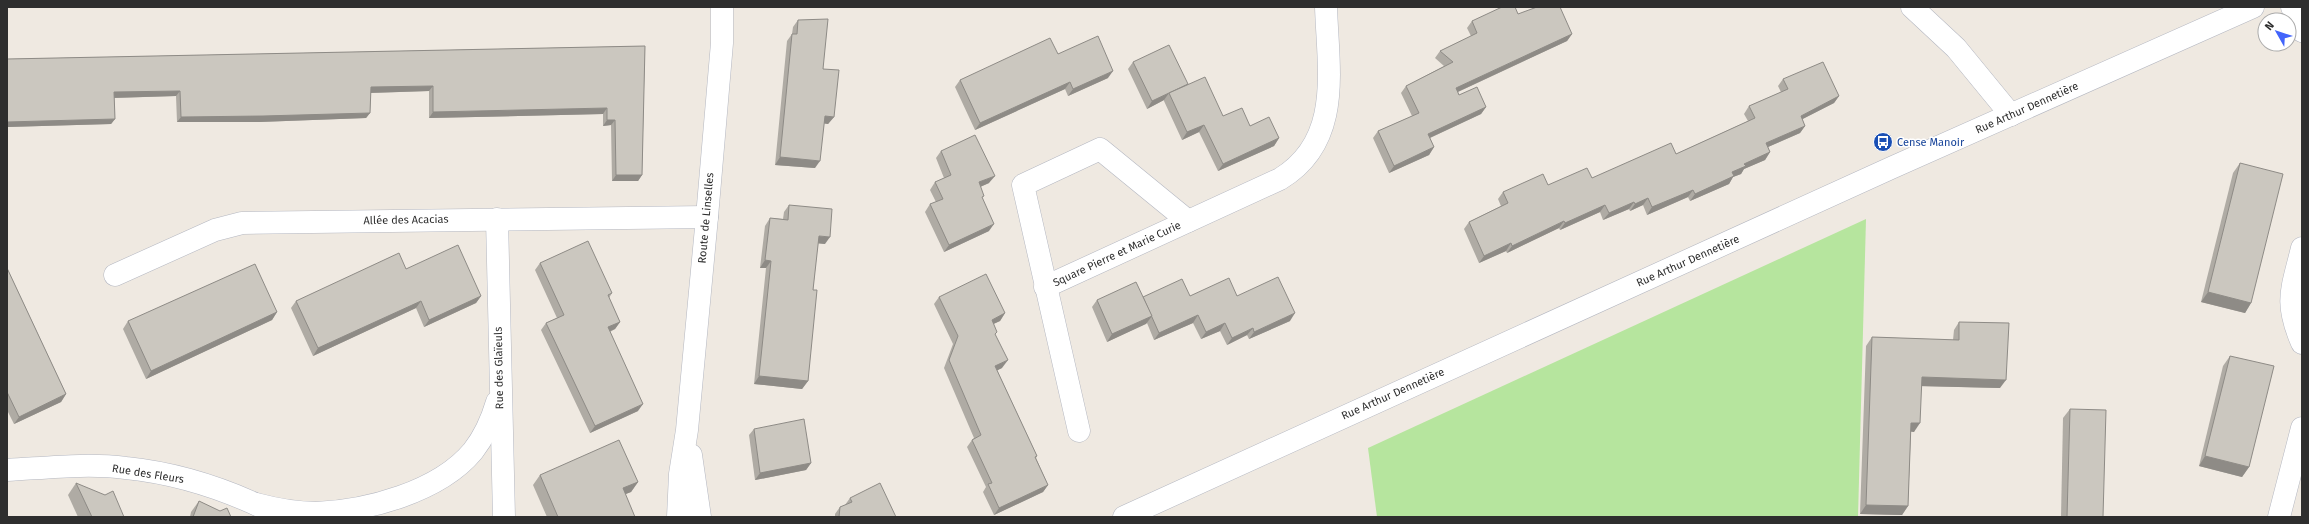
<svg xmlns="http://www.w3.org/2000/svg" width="2309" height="524" font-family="'Fira Sans',sans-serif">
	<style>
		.green { fill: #b6e59e }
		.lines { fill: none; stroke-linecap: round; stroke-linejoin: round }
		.minor-casing { stroke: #b4b7c1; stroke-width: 23 }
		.tertiary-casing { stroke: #b4b7c1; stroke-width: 23 }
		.minor { stroke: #fff; stroke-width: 22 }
		.tertiary { stroke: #fff; stroke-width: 22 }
		.wall { fill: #afaba4 }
		.shaded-wall { fill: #8e8b86 }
		.building { fill: #cbc7bf; stroke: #8e8b86 }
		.labels { text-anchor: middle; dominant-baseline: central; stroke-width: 3; stroke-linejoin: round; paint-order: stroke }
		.street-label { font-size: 11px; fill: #2e2e2e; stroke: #fff }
		.transit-label { font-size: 11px; fill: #164399; stroke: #fff; text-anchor: start }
	</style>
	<rect width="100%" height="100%" fill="#efe9e1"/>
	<!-- green -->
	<path class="green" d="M1866 219 1858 517H1377L1368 448Z"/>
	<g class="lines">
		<defs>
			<g id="minor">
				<path d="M1912 7 1956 48 2011 115"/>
				<path d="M2292 7 2302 31"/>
				<path d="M497 219 504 517"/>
				<path d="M2302 248C2292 290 2284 301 2302 343"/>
				<path d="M115 275 215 230 242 223 707 217"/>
				<path d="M1045 287 1280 179C1343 141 1328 69 1326 7"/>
				<path d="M1079 431 1023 185 1100 149 1188 221"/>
				<path d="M7 470C46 468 87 463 126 468 175 473 223 488 268 510"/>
				<path d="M256 504C275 509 295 513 316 513 367 511 439 492 473 451 484 437 492 419 497 402"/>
				<path d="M2279 517 2302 428"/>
			</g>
			<g id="tertiary">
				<path d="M691 455 700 517"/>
				<path d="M678 517 680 474 687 430 707 217 722 43V7"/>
				<path d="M1124 517 1891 168 2253 7"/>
			</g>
		</defs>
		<!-- minor casing -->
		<use href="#minor" class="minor-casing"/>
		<!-- tertiary casing -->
		<use href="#tertiary" class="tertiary-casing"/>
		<!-- minor -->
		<use href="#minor" class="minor"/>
		<!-- tertiary -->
		<use href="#tertiary" class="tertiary"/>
	</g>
	<!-- wall -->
	<g class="wall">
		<path d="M1518 14 1572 34 1567 41 1458 92 1459 95 1486 107 1481 114 1430 138 1434 147 1429 155 1389 173 1373 138 1378 131 1412 116 1401 93 1406 86 1444 66 1435 58 1440 51 1471 36 1467 28 1472 21Z"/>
		<path d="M798 20 823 69 834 117 828 124 824 123 815 168 775 165 787 41 792 34 793 27Z"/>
		<path d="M645 46 642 175 638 181H612L611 125 603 126V114L429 118V91L371 93 370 113 366 118 259 122H177L176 96 114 98 115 119 111 124 7 127V59Z"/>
		<path d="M1058 54 1108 78 1068 96 1065 89 975 130 955 87 960 80Z"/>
		<path d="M1133 62 1188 84 1223 116 1250 126 1279 138 1274 146 1218 171 1199 132 1182 140 1164 101V100L1147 109 1128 69Z"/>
		<path d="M1783 79 1839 96 1834 103 1802 119 1805 126 1800 133 1768 147 1770 152 1765 160 1744 169 1741 174 1733 177 1729 184 1690 201 1688 197 1647 215 1643 205 1630 211 1629 209 1603 220 1600 212 1560 230 1559 228 1507 253 1506 251 1479 263 1464 229 1469 222 1501 206 1498 199 1503 192 1548 185 1592 178 1676 154 1748 121 1744 114 1749 106 1781 92 1778 86Z"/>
		<path d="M941 151 989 183 980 187 989 231 944 252 925 212 930 204 936 202 930 190 935 182 944 178 936 158Z"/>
		<path d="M2240 163 2251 303 2245 313 2201 302 2233 173Z"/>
		<path d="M789 205 825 244 818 243 813 290 808 381 802 389 754 384 766 268H760L765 226 770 218 783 219 784 212Z"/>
		<path d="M540 263 612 293 609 298 620 322 615 329 610 332 638 411 590 433 541 330 546 323 557 318 535 270Z"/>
		<path d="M7 268 66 394 61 402 14 424 7 410Z"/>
		<path d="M406 269 481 296 476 303 424 327 416 308 313 356 291 308 296 301Z"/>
		<path d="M1237 296 1290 321 1249 339 1247 335 1227 345 1220 331 1201 339 1193 323 1154 340 1147 323 1107 342 1092 307 1097 300 1143 297Z"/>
		<path d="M939 297 1005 313 1000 321 993 324 1002 368 997 370 1037 456 1036 458 1048 485 1043 492 994 515 983 492 986 487 967 447 972 440 974 438 944 368 953 344 934 304Z"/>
		<path d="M277 312 272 320 146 379 123 329 128 321Z"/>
		<path d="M1959 322 2000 388 1922 386 1914 432 1911 431 1908 506 1902 515 1860 514 1866 346 1872 337 1953 340 1954 330Z"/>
		<path d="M2230 356 2249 467 2242 477 2199 466 2223 366Z"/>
		<path d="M2070 409 2103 517H2061L2063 418Z"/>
		<path d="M754 429 811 463 806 470 755 480 749 435Z"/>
		<path d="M540 475 638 482 631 492 625 494 635 517H547L533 485Z"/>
		<path d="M76 483 124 517H78L68 495Z"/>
		<path d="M850 498 896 517H835V514L840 507 845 505Z"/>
		<path d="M199 501 231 517H190L191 512Z"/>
	</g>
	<!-- shaded-wall -->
	<g class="shaded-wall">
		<path d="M1572 34 1567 41 1451 95 1456 88Z"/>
		<path d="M1113 71 1108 78 1068 96 1073 89Z"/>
		<path d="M1070 82 1065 89 975 130 980 123Z"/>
		<path d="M1188 84 1169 93 1164 100 1147 109 1152 101Z"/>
		<path d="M433 86 429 91 367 93 371 87Z"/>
		<path d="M180 91 176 96 110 98 114 92Z"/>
		<path d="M1839 96 1834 103 1795 123 1801 116Z"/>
		<path d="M1486 107 1481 114 1423 141 1428 134Z"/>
		<path d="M607 108 603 114 429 118 433 112Z"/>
		<path d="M370 113 366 118 259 122H177L181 117Z"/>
		<path d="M825 116 834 117 828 124 820 123Z"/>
		<path d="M115 119 111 124 7 127V122Z"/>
		<path d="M607 120H615L611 125 603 126Z"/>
		<path d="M1204 125 1199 132 1182 140 1187 132Z"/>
		<path d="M1805 126 1800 133 1761 150 1766 143Z"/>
		<path d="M1279 138 1274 146 1218 171 1223 164Z"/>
		<path d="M1434 147 1429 155 1389 173 1394 166Z"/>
		<path d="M1770 152 1765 160 1744 169 1741 174 1733 177 1729 184 1690 201 1695 194 1732 172 1744 164Z"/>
		<path d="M780 157 820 161 815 168 775 165Z"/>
		<path d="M616 175H642L638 181H612Z"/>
		<path d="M995 176 989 183 973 190 979 182Z"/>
		<path d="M1693 190 1688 197 1647 215 1652 207Z"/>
		<path d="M1648 198 1643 205 1630 211 1635 204Z"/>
		<path d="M1634 202 1629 209 1603 220 1609 213Z"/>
		<path d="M1605 205 1600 212 1560 230 1565 223Z"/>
		<path d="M1564 221 1559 228 1507 253 1512 246Z"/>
		<path d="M994 224 989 231 944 252 949 245Z"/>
		<path d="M819 236 830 237 825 244 814 243Z"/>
		<path d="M1511 243 1506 251 1479 263 1484 256Z"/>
		<path d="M765 260 771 261 766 268H760Z"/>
		<path d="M2208 292 2251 303 2245 313 2201 302Z"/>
		<path d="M481 296 476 303 424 327 429 320Z"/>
		<path d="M421 301 416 308 313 356 318 348Z"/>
		<path d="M277 312 272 320 146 379 151 371Z"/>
		<path d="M1005 313 1000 321 987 327 992 320Z"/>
		<path d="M1295 313 1290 321 1249 339 1254 332Z"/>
		<path d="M1198 315 1193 323 1154 340 1159 333Z"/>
		<path d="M1152 316 1146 324 1107 342 1112 334Z"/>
		<path d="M620 322 615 329 603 334 608 327Z"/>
		<path d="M1225 323 1220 331 1201 339 1206 332Z"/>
		<path d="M1253 328 1247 335 1227 345 1232 338Z"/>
		<path d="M1008 360 1002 368 990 374 995 366Z"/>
		<path d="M759 376 808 381 802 389 754 384Z"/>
		<path d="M1922 377 2006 380 2000 388 1916 386Z"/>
		<path d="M66 394 61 402 14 424 19 417Z"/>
		<path d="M643 404 638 411 590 433 595 426Z"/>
		<path d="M1911 423H1920L1914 432 1905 431Z"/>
		<path d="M2205 456 2249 467 2242 477 2199 466Z"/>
		<path d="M811 463 806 470 755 480 760 473Z"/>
		<path d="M638 482 631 492 616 498 623 488Z"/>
		<path d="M1048 485 1043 492 994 515 999 508Z"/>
		<path d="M1866 505 1908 506 1902 515 1860 514Z"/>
	</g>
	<!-- building -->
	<g class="building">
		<path d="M1502 7H1515L1518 14 1537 7H1560L1572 34 1456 88 1459 95 1477 87 1486 107 1428 134 1434 147 1394 166 1378 131 1419 113 1406 86 1453 62 1440 51 1477 33 1472 21Z"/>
		<path d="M828 19 823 69 839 70 834 117 825 116 820 161 780 157 792 34H797L798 20Z"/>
		<path d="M1098 36 1113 71 1073 89 1070 82 980 123 960 80 1050 38 1058 54Z"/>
		<path d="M1169 45 1188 84 1152 101 1133 62Z"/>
		<path d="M645 46 642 175H616L615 120H607V108L433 112V86L371 87 370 113 263 116 181 117 180 91 114 92 115 119 7 122V59Z"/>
		<path d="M1823 62 1839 96 1801 116 1805 126 1766 143 1770 152 1744 164 1746 166 1732 172 1734 176 1695 194 1693 190 1652 207 1648 198 1635 204 1634 202 1609 213 1605 205 1565 223 1564 221 1512 246 1511 243 1484 256 1469 222 1508 203 1503 192 1543 174 1548 185 1587 168 1592 178 1671 143 1676 154 1755 118 1749 106 1788 89 1783 79Z"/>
		<path d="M1205 77 1223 116 1242 108 1250 126 1269 117 1279 138 1223 164 1204 125 1187 132 1169 93Z"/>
		<path d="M975 135 995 176 979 182 984 196 982 197 994 224 949 245 930 204 943 199 935 182 951 175 941 151Z"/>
		<path d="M2240 163 2283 174 2251 303 2208 292Z"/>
		<path d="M789 205 832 209 830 237 819 236 813 290H817L808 381 759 376 771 261 765 260 770 218 788 220Z"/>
		<path d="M588 241 612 293 608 295 620 322 608 327 643 404 595 426 546 323 564 315 540 263Z"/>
		<path d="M458 245 481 296 429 320 421 301 318 348 296 301 399 253 406 269Z"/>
		<path d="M255 264 277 312 151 371 128 321Z"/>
		<path d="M7 268 66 394 19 417 7 392Z"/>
		<path d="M986 274 1005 313 992 320 997 332 995 334 1008 360 995 366 1037 456 1035 457 1048 485 999 508 988 484 992 483 972 440 981 435 949 360 958 336 939 297Z"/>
		<path d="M1278 277 1295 313 1254 332 1253 328 1232 338 1225 323 1206 332 1198 315 1159 333 1143 297 1182 279 1190 296 1229 278 1237 296Z"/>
		<path d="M1136 282 1152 316 1112 334 1097 300Z"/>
		<path d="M1959 322 2009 323 2006 380 1922 377 1920 423H1911L1908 506 1866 505 1872 337 1959 340Z"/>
		<path d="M2230 356 2274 366 2249 467 2205 456Z"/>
		<path d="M2070 409 2106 410 2103 517H2067Z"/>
		<path d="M804 419 811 463 760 473 754 429Z"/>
		<path d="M619 440 638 482 623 488 635 517H558L540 475Z"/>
		<path d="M76 483 105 495 113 491 124 517H92Z"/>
		<path d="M880 483 896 517H839L840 507 852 502 850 498Z"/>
		<path d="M199 501 220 511 227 508 231 517H193Z"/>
	</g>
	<!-- icons -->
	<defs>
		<symbol id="bus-disc" viewBox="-11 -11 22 22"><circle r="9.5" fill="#1a4fb4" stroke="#fff"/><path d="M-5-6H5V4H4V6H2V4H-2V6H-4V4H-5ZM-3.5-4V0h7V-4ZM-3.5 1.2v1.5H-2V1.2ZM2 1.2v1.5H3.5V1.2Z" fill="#fff"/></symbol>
	</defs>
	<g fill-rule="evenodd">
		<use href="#bus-disc" x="1872" y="131" width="22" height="22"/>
	</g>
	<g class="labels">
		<!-- street labels -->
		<g class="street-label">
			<text transform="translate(2027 108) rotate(-24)">Rue Arthur Dennetière</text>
			<text transform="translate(706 218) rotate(-85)">Route de Linselles</text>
			<text transform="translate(406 220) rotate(-1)">Allée des Acacias</text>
			<text transform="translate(1117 254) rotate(-25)">Square Pierre et Marie Curie</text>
			<text transform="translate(1688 261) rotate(-24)">Rue Arthur Dennetière</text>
			<text transform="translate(499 368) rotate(-91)">Rue des Glaïeuls</text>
			<text transform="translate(1393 394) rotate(-24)">Rue Arthur Dennetière</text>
			<text transform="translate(148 474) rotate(9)">Rue des Fleurs</text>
		</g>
		<!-- transit labels -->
		<g class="transit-label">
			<text x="1897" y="142">Cense Manoir</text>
		</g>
	</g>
	<!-- border -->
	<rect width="2309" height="524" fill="none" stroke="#2e2e2e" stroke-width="16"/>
	<!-- north arrow -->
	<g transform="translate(2277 32) rotate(309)"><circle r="19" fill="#ffffff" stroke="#ababab"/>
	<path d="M0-3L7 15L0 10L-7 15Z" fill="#4264fb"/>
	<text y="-6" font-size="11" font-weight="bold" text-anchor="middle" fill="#2e2e2e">N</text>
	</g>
</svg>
